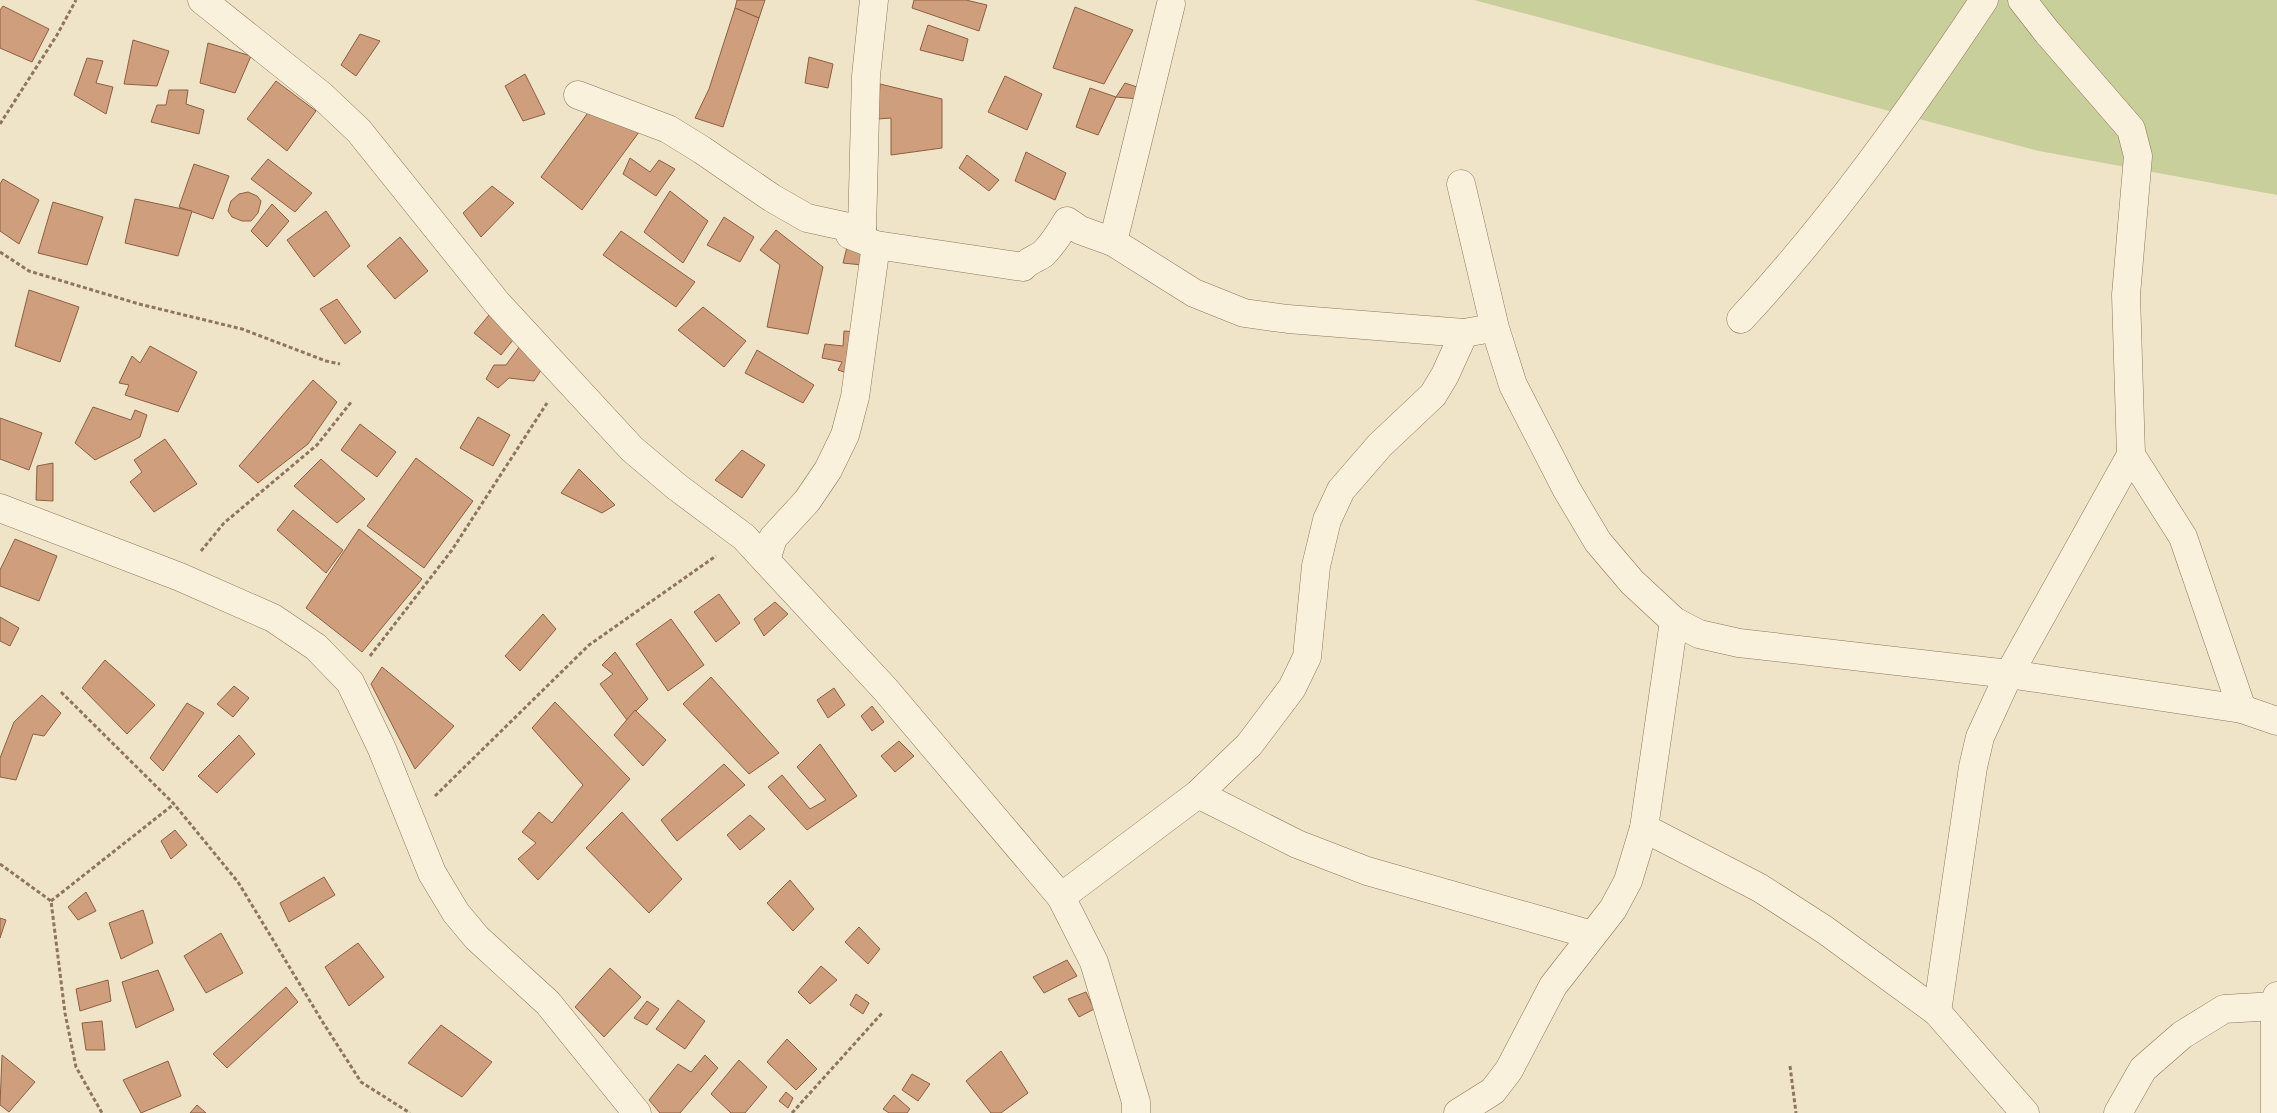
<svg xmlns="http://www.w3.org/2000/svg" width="2277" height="1113" font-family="'IBM Plex Serif',serif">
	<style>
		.green { fill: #c9cf9b }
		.building { fill: #cf9f7d; stroke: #8d5f41 }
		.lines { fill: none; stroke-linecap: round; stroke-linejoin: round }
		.minor-casing { stroke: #8d765c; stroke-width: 29 }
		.path { stroke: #8d765c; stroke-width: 3; stroke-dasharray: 4 2.5; stroke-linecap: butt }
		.minor { stroke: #faf1dc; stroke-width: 28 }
	</style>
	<rect width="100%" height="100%" fill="#f0e4c8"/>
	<!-- green -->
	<path class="green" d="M1474 0H2277V195L2039 151Z"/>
	<!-- building -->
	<g class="building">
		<path d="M737 0H765L759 18 735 8Z"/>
		<path d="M914 0H966L987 5 979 31 912 8Z"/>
		<path d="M3 6 49 29 32 62 0 48V10Z"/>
		<path d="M1075 7 1133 30 1104 84 1053 68Z"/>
		<path d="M735 8 759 18 723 127 695 118 709 89Z"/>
		<path d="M928 25 968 39 963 61 920 50Z"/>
		<path d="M360 34 380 41 356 76 341 65Z"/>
		<path d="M133 40 169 51 157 86 124 84Z"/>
		<path d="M208 43 251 56 235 93 200 83Z"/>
		<path d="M809 57 833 64 828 88 805 83Z"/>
		<path d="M87 58 103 61 96 83 113 87 106 114 74 95Z"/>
		<path d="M525 74 545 114 523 121 505 86Z"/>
		<path d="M1005 76 1042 94 1027 130 988 112Z"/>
		<path d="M276 81 316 111 287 151 247 119Z"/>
		<path d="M1125 83 1143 89 1139 99 1116 97Z"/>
		<path d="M880 84 942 99V148L891 155V118L878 119Z"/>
		<path d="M1090 88 1116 97 1098 135 1076 127Z"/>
		<path d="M169 90H188L186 104 204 110 199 134 151 122 157 105H166Z"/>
		<path d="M590 110 642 128 582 210 541 177Z"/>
		<path d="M1026 152 1066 173 1055 200 1015 181Z"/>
		<path d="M967 155 999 180 989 191 959 168Z"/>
		<path d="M630 158 650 172 659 160 675 169 656 196 623 174Z"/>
		<path d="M268 159 312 193 295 212 251 179Z"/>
		<path d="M194 164 229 176 213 219 179 207Z"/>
		<path d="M3 179 39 200 19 244 0 231V184Z"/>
		<path d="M492 186 514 203 481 237 463 213Z"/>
		<path d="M670 191 708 221 683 263 644 232Z"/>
		<path d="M248 192 257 196 261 201 258 213 251 221H242L232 217 228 211 231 201 239 194Z"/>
		<path d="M135 199 192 211 178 256 125 243Z"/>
		<path d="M53 202 103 217 87 265 38 253Z"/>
		<path d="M272 204 289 221 267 247 251 231Z"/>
		<path d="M326 211 350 246 314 277 287 240Z"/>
		<path d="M724 217 754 237 740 262 707 245Z"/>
		<path d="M776 230 823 267 808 334 767 327 780 265 760 250Z"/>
		<path d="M621 231 695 282 676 307 603 255Z"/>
		<path d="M850 235 869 242 862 265 843 263Z"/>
		<path d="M400 237 428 271 395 299 367 266Z"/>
		<path d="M29 290 79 307 60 362 15 346Z"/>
		<path d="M337 299 361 332 345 344 320 309Z"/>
		<path d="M703 307 746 341 724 367 678 330Z"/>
		<path d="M489 315 513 340 501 355 474 333Z"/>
		<path d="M844 331 857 332 853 375 838 370 842 362 822 358 825 344 843 346Z"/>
		<path d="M150 346 197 372 178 412 125 395 129 385 119 383 132 356 140 363Z"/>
		<path d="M520 346 545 364 534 381 509 378 498 388 486 379 494 365H506Z"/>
		<path d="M757 350 814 385 803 403 745 373Z"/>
		<path d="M313 380 337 402 308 444 258 483 239 466Z"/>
		<path d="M93 407 131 420 135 410 147 415 140 437 95 460 75 443Z"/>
		<path d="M478 417 510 435 493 466 460 448Z"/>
		<path d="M0 418 42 433 29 470 0 459Z"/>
		<path d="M360 424 396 452 377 477 341 450Z"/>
		<path d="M165 439 197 484 154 512 130 482 142 472 134 460Z"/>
		<path d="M742 450 765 465 742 498 715 480Z"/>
		<path d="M416 458 473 501 424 568 367 526Z"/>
		<path d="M321 459 365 499 337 523 294 486Z"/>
		<path d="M53 463V501L36 500 37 466Z"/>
		<path d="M579 469 615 505 602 513 561 493Z"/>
		<path d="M293 510 343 550 326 573 277 530Z"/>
		<path d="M359 529 422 579 362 652 306 608Z"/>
		<path d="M15 539 57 556 39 601 0 586V570Z"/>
		<path d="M719 594 740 623 716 642 694 612Z"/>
		<path d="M775 602 788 614 764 636 754 619Z"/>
		<path d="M543 614 556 629 520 671 505 656Z"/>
		<path d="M0 617 19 628 10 646 0 641Z"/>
		<path d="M671 619 704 665 668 691 636 644Z"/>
		<path d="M615 652 648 699 627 720 600 684 613 674 602 665Z"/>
		<path d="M105 660 155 705 127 734 82 688Z"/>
		<path d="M382 667 454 726 415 769 371 684Z"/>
		<path d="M711 677 779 753 749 774 683 704Z"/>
		<path d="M234 686 249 698 233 717 217 704Z"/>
		<path d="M834 688 845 705 828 718 817 700Z"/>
		<path d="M42 695 61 713 44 736 33 734 16 780 0 777V758L14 722Z"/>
		<path d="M555 702 630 779 538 880 518 859 536 843 522 832 539 812 552 823 583 785 532 728Z"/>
		<path d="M187 703 204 713 163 771 150 758Z"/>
		<path d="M872 706 884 722 872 731 861 716Z"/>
		<path d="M635 710 666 740 643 766 614 735Z"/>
		<path d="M239 735 255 754 217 793 198 776Z"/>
		<path d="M899 741 914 756 895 772 881 756Z"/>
		<path d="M820 744 857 796 807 830 768 787 782 775 810 809 826 800 797 767Z"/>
		<path d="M724 764 745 785 677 841 661 820Z"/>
		<path d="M622 812 682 879 649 913 586 848Z"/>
		<path d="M750 815 765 829 740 850 727 835Z"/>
		<path d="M175 830 187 845 171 859 161 841Z"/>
		<path d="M324 877 335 895 289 922 280 903Z"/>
		<path d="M790 880 814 909 793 931 767 903Z"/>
		<path d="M86 892 96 911 78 920 68 907Z"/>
		<path d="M143 910 153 943 121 959 109 923Z"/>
		<path d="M0 918 6 920 0 938Z"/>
		<path d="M859 927 880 949 868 964 845 942Z"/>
		<path d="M221 933 243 973 206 993 184 956Z"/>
		<path d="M358 943 384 977 349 1006 325 967Z"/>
		<path d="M1067 960 1077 976 1044 993 1033 977Z"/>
		<path d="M821 966 837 980 810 1004 798 992Z"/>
		<path d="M610 968 641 997 604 1037 575 1007Z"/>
		<path d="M158 970 174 1010 136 1028 122 982Z"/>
		<path d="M108 980 111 1001 80 1011 76 989Z"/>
		<path d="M286 987 298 1002 227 1068 213 1054Z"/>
		<path d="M1086 992 1094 1009 1079 1017 1068 999Z"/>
		<path d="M856 994 869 1003 863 1014 850 1005Z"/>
		<path d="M678 1000 705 1021 685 1049 656 1029Z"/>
		<path d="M647 1001 659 1009 647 1025 634 1018Z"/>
		<path d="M102 1021 105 1050H86L82 1023Z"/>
		<path d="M441 1025 492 1062 462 1097 408 1063Z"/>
		<path d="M787 1039 817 1069 796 1090 767 1062Z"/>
		<path d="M1001 1051 1028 1093 1001 1113H991L966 1081Z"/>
		<path d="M2 1055 35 1082 9 1112 0 1105Z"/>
		<path d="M705 1055 718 1068 680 1113H660L649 1100 678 1064 691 1072Z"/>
		<path d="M739 1060 767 1087 745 1113H731L711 1094Z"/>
		<path d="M168 1061 181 1096 141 1113 123 1080Z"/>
		<path d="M912 1074 930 1084 918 1101 902 1090Z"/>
		<path d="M786 1092 793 1098 788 1108 779 1101Z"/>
		<path d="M894 1095 910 1109 907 1113H889L883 1109Z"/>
		<path d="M197 1105 206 1113H190Z"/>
	</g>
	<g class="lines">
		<defs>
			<g id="minor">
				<path d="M202 0 321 95 359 131 497 303 632 449 677 487 744 537 885 689 1061 897 1094 962 1136 1102V1113"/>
				<path d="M578 95 668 129 702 150 772 198 807 218 862 230"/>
				<path d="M1461 184 1495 328 1513 385 1567 490 1598 542 1632 582 1674 621 1699 634 1739 643 2009 674 2242 709 2277 721"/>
				<path d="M862 230 850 235 876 245 1023 267C1029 260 1036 259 1043 254 1053 244 1060 233 1067 221L1080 230 1113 242 1194 293 1244 313 1288 319 1464 333 1481 330"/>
				<path d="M862 230 866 76 874 0"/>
				<path d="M1113 242 1171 4"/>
				<path d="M1741 319C1832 221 1910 111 1984 0"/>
				<path d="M2131 455 2183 537 2242 709"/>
				<path d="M0 508 180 577 273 618 316 647 350 682 382 749 432 873 456 913 477 938 548 1003 637 1113"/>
				<path d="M766 560 773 538 807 501 828 470 845 435 855 397 876 245"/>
				<path d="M1198 794 1297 844 1367 871 1592 935"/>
				<path d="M1644 828 1760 888 1825 930 1937 1012 2025 1113"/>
				<path d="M1061 897 1198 794 1249 745 1292 688 1307 657 1316 566 1327 520 1341 490 1380 445 1433 395 1445 375 1464 333"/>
				<path d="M1937 1012 1973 767 1980 737 2009 674 2131 455 2126 295 2138 156 2131 129 2047 32 2022 0"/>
				<path d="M1458 1113 1493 1091 1509 1070 1553 986 1613 909 1628 881 1644 828 1674 621"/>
				<path d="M2118 1113 2143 1069 2182 1035 2224 1009 2275 1006"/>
				<path d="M2275 1113V1006L2277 996"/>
			</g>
		</defs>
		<!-- minor casing -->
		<use href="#minor" class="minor-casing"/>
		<!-- path -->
		<g class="path">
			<path d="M0 124 57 35 76 0"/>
			<path d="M0 252 29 271 139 304 242 329 326 361 340 364"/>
			<path d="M201 551 224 523 317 445 352 401"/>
			<path d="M370 656 452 550 547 403"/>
			<path d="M61 692 174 804 238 882 322 1021 361 1082 410 1113"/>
			<path d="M435 796 589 645 716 556"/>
			<path d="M0 864 51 901 65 1013 76 1067 102 1113"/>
			<path d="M51 901 174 804"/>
			<path d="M1790 1066 1796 1113"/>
			<path d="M792 1113 883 1012"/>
		</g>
		<!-- minor -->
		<use href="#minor" class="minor"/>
	</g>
</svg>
